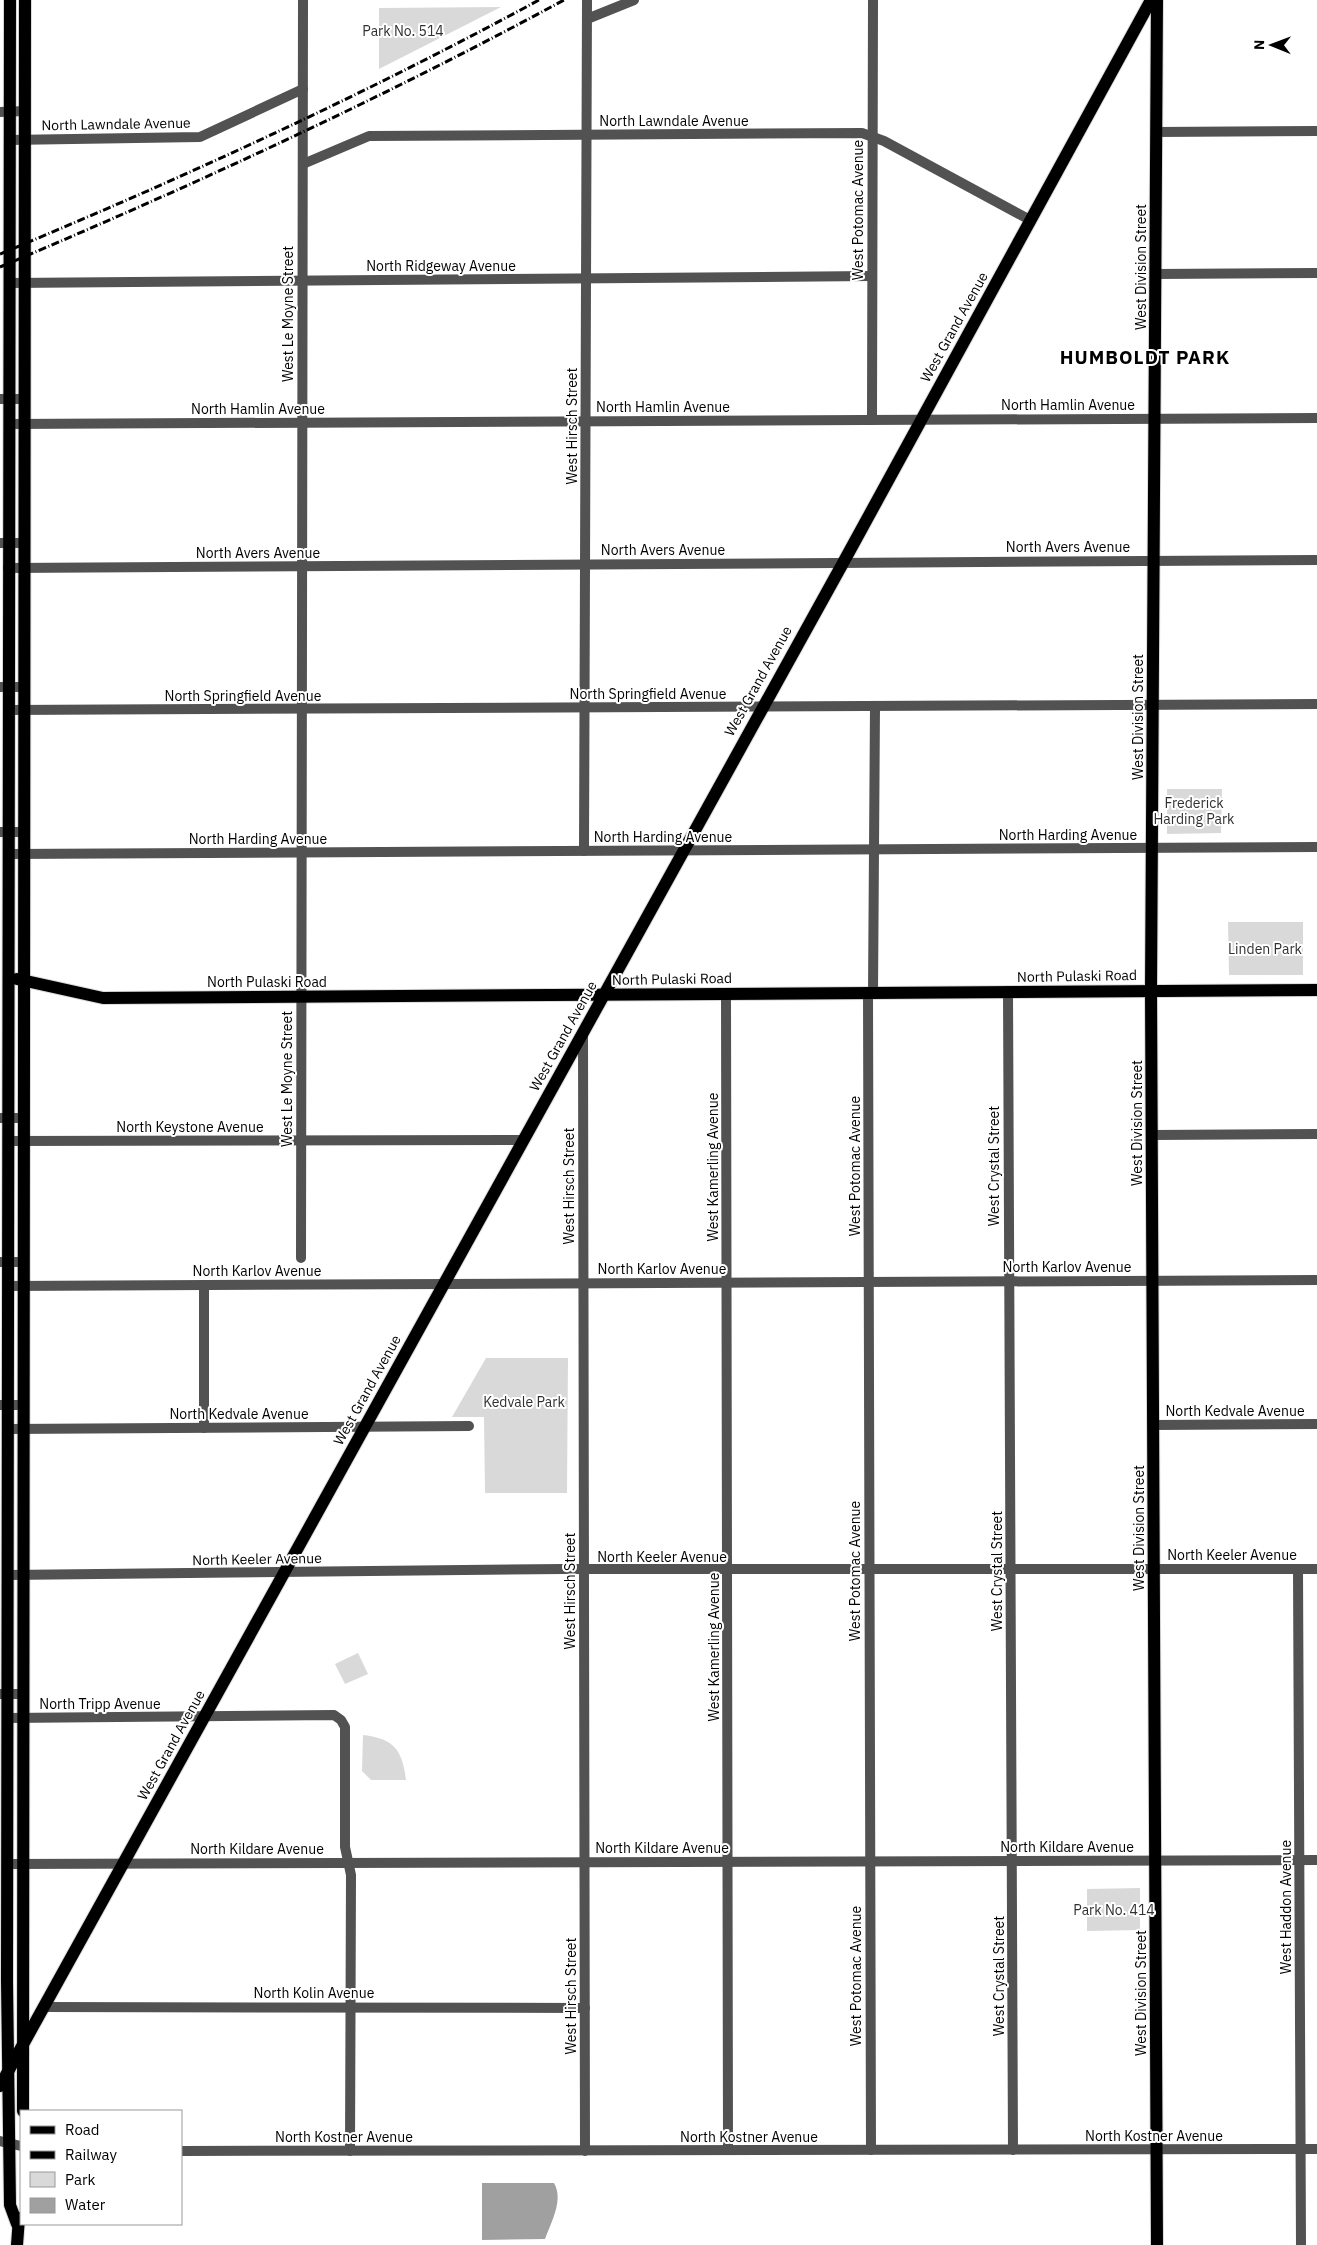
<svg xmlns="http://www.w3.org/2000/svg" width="1317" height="2245" font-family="'IBM Plex Sans',sans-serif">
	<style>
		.green { fill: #d9d9d9 }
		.water { fill: #a0a0a0 }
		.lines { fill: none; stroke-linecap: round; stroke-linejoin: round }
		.major-casing { stroke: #dbdbdb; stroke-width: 14 }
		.minor { stroke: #525252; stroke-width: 10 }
		.major { stroke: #000; stroke-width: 12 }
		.rail { stroke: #000; stroke-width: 3; stroke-dasharray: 8 2.5 1 2.5; stroke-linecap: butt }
		.labels { text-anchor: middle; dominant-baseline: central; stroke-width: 4; stroke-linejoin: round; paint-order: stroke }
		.park-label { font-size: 14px; fill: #303030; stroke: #fff }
		.street-label { font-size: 14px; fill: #000; stroke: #fff }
		.district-label { font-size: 19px; font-weight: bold; letter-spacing: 1px; fill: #000; stroke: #fff }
	</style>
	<rect width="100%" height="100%" fill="#fff"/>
	<!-- green -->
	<g class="green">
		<path d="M501 7 379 69V8Z"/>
		<path d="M1167 789H1222L1221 833 1167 834Z"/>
		<path d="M1228 922H1303V975H1229Z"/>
		<path d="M486 1358H568L567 1493H485L484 1417H452Z"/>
		<path d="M358 1653 368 1674 345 1684 335 1664Z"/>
		<path d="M363 1735C394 1739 402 1749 406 1780H371L362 1771Z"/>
		<path d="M1140 1888V1930L1087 1931V1889Z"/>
	</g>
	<!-- water -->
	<path class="water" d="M482 2183H554C564 2200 551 2222 545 2239L482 2240Z"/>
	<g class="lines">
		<defs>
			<g id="major">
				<path d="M10 0 7 1981 10 2205 17 2224"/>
				<path d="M1157 0 1151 990 1157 2245"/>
				<path d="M17 979 103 998 1317 990"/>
				<path d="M0 2086 843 563 1151 0"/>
				<path d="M23 2111 25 0"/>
				<path d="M17 2245 19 2218"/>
			</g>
		</defs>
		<!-- major casing -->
		<use href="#major" class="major-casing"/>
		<!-- minor -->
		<g class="minor">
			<path d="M587 19 634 0"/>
			<path d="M0 112 25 111"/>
			<path d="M1157 132 1317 131"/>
			<path d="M9 140 200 137 303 89"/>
			<path d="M303 164 369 136 862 133 884 141 1030 220"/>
			<path d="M1156 274 1317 273"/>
			<path d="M10 283 872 276"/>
			<path d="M0 399H23"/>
			<path d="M872 420 873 0"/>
			<path d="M9 424 1317 418"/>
			<path d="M0 543H23"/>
			<path d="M8 568 1317 560"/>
			<path d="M0 687H23"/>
			<path d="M8 710 1317 704"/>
			<path d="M0 832H23"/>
			<path d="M584 851 587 0"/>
			<path d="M8 854 1317 847"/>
			<path d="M1008 991 1013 2150"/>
			<path d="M868 992 871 2150"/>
			<path d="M873 992 875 706"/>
			<path d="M726 993 728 2150"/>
			<path d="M583 1034 585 2151"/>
			<path d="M0 1118H23"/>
			<path d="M1152 1135 1317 1134"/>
			<path d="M8 1141 523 1140"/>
			<path d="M301 1258 303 0"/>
			<path d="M0 1262H23"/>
			<path d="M8 1286 1317 1280"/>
			<path d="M0 1405H23"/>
			<path d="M1153 1425 1317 1424"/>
			<path d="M204 1428V1285"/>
			<path d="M8 1429 469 1426"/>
			<path d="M1298 1569 1301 2245"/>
			<path d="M8 1575 563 1569H1317"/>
			<path d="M0 1694H23"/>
			<path d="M8 1718 334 1715 341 1720 345 1727V1847L351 1875 350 2151"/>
			<path d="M7 1864 1317 1860"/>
			<path d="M43 2007 585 2008"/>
			<path d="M0 2141 21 2146"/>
			<path d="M181 2151 1317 2149"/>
		</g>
		<!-- major -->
		<use href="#major" class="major"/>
		<!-- rail -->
		<g class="rail">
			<path d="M0 254C183 178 364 95 539 0"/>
			<path d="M0 267C192 186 381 99 564 0"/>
		</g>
	</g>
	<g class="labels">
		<!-- park labels -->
		<g class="park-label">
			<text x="403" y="31">Park No. 514</text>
			<text x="1194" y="803">Frederick<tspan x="1194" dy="16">Harding Park</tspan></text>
			<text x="1265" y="949">Linden Park</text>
			<text x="524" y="1402">Kedvale Park</text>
			<text x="1114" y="1910">Park No. 414</text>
		</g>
		<!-- street labels -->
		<g class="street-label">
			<text x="674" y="121">North Lawndale Avenue</text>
			<text transform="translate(116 124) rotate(-1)">North Lawndale Avenue</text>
			<text transform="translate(858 210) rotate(-90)">West Potomac Avenue</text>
			<text x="441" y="266">North Ridgeway Avenue</text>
			<text transform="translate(1141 267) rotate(-90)">West Division Street</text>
			<text transform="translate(288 314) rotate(-90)">West Le Moyne Street</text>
			<text transform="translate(954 327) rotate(-61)">West Grand Avenue</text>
			<text x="1068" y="405">North Hamlin Avenue</text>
			<text x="663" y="407">North Hamlin Avenue</text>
			<text x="258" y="409">North Hamlin Avenue</text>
			<text transform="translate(572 426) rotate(-90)">West Hirsch Street</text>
			<text x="1068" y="547">North Avers Avenue</text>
			<text x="663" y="550">North Avers Avenue</text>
			<text x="258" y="553">North Avers Avenue</text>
			<text transform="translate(758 681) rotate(-61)">West Grand Avenue</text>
			<text x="648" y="694">North Springfield Avenue</text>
			<text x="243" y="696">North Springfield Avenue</text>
			<text transform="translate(1138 717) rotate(-90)">West Division Street</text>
			<text x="1068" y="835">North Harding Avenue</text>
			<text x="663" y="837">North Harding Avenue</text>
			<text x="258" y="839">North Harding Avenue</text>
			<text transform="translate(1077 976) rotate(-1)">North Pulaski Road</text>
			<text transform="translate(672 979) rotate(-1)">North Pulaski Road</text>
			<text x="267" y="982">North Pulaski Road</text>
			<text transform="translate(563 1036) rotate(-61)">West Grand Avenue</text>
			<text transform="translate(287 1079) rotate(-90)">West Le Moyne Street</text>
			<text transform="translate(1137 1123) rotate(-90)">West Division Street</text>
			<text x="190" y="1127">North Keystone Avenue</text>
			<text transform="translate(855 1166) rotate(-90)">West Potomac Avenue</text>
			<text transform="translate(994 1166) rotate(-90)">West Crystal Street</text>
			<text transform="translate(713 1167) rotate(-90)">West Kamerling Avenue</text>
			<text transform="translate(569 1186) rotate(-90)">West Hirsch Street</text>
			<text x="1067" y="1267">North Karlov Avenue</text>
			<text x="662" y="1269">North Karlov Avenue</text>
			<text x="257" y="1271">North Karlov Avenue</text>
			<text transform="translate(367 1390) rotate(-61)">West Grand Avenue</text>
			<text x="1235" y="1411">North Kedvale Avenue</text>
			<text x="239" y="1414">North Kedvale Avenue</text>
			<text transform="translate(1139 1528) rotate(-90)">West Division Street</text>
			<text x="1232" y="1555">North Keeler Avenue</text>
			<text x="662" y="1557">North Keeler Avenue</text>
			<text transform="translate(257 1559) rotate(-1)">North Keeler Avenue</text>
			<text transform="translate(855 1571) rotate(-90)">West Potomac Avenue</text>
			<text transform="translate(997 1571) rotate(-90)">West Crystal Street</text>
			<text transform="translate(570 1591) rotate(-90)">West Hirsch Street</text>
			<text transform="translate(714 1647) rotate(-90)">West Kamerling Avenue</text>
			<text x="100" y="1704">North Tripp Avenue</text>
			<text transform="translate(171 1745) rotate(-61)">West Grand Avenue</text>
			<text x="1067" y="1847">North Kildare Avenue</text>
			<text x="662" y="1848">North Kildare Avenue</text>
			<text x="257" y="1849">North Kildare Avenue</text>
			<text transform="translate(1286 1907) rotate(-90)">West Haddon Avenue</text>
			<text transform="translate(856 1976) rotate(-90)">West Potomac Avenue</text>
			<text transform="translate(999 1976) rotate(-90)">West Crystal Street</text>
			<text x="314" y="1993">North Kolin Avenue</text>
			<text transform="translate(1141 1993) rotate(-90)">West Division Street</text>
			<text transform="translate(571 1996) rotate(-90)">West Hirsch Street</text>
			<text x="1154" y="2136">North Kostner Avenue</text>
			<text x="344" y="2137">North Kostner Avenue</text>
			<text x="749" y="2137">North Kostner Avenue</text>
		</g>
		<!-- district labels -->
		<g class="district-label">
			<text x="1145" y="357">HUMBOLDT PARK</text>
		</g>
	</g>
	<!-- legend -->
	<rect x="20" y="2110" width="162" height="115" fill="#ffffff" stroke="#999999"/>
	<rect x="30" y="2126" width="25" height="8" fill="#000000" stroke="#999999"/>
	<text x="65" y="2135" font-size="15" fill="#000000">Road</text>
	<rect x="30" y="2151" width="25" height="8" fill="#000000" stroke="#999999"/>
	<text x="65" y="2160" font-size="15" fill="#000000">Railway</text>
	<rect x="30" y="2172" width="25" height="15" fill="#d9d9d9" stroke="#999999"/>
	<text x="65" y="2185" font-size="15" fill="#000000">Park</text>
	<rect x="30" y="2198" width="25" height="15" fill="#a0a0a0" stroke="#999999"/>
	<text x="65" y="2210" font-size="15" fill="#000000">Water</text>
	<!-- north arrow -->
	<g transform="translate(1272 45) rotate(271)" stroke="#ffffff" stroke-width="4" paint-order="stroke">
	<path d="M0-4L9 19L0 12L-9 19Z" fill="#000000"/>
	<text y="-8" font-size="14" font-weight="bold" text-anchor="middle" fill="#000000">N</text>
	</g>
</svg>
